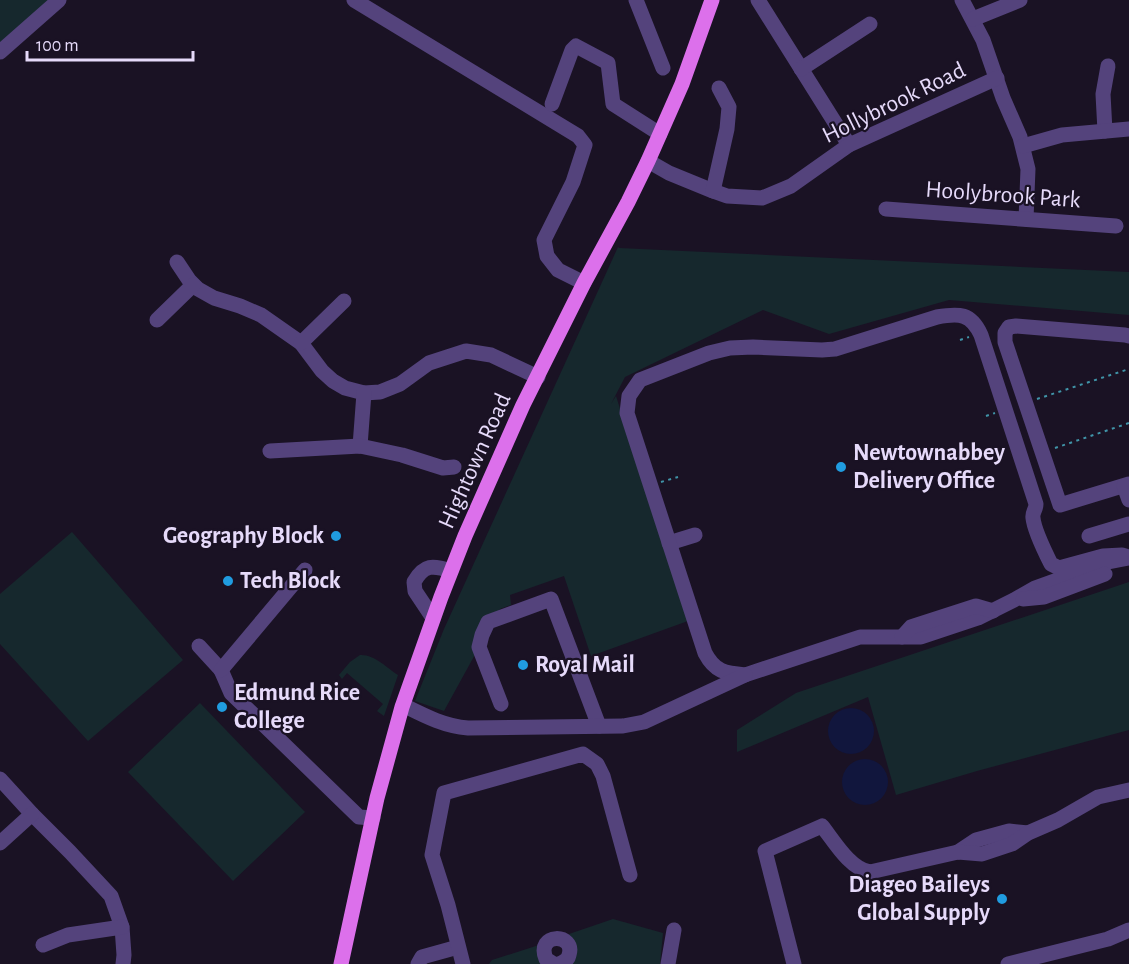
<svg xmlns="http://www.w3.org/2000/svg" width="1129" height="964" font-family="'Alegreya Sans',sans-serif">
	<style>
		.green { fill: #16282d }
		.water { fill: #11163d }
		.lines { fill: none; stroke-linecap: round; stroke-linejoin: round }
		.path { stroke: #4094a8; stroke-width: 2; stroke-dasharray: 3 4.5; stroke-linecap: butt }
		.minor { stroke: #54437c; stroke-width: 15 }
		.major { stroke: #dc70eb; stroke-width: 15 }
		.poi-dot { fill: #209ce0; stroke: #1a1224; stroke-width: 2 }
		.labels { text-anchor: middle; dominant-baseline: central; stroke-width: 4.5; stroke-linejoin: round; paint-order: stroke }
		.street-label { font-size: 24px; fill: #e6dafa; stroke: #1a1224 }
		.poi-label { font-size: 24px; font-weight: bold; fill: #e6dafa; stroke: #1a1224; text-anchor: start }
	</style>
	<rect width="100%" height="100%" fill="#1a1224"/>
	<!-- green -->
	<g class="green">
		<path d="M0 0H65L0 55Z"/>
		<path d="M618 247 619 248 1129 272V315L949 300 829 334 763 310 625 377 611 404 616 396 688 621 591 656 564 576 510 595 511 605 500 609 444 711 415 701 444 629Z"/>
		<path d="M72 532 183 660 88 741 0 644V594Z"/>
		<path d="M1129 582V730L977 771 896 795 868 697 737 752V730L796 693Z"/>
		<path d="M360 655C374 654 387 668 398 675L384 716 377 711 383 704 347 673 342 679 339 675 350 662Z"/>
		<path d="M200 703 305 812 233 881 128 772Z"/>
		<path d="M613 919 663 933 660 964H571V941L569 934Z"/>
		<path d="M539 945 542 964H489L492 960Z"/>
	</g>
	<!-- water -->
	<g class="water">
		<circle cx="851" cy="731" r="23"/>
		<circle cx="865" cy="782" r="23"/>
	</g>
	<g class="lines">
		<!-- path -->
		<g class="path">
			<path d="M960 340 969 337"/>
			<path d="M1037 399 1129 369"/>
			<path d="M986 416 995 413"/>
			<path d="M1055 448 1129 423"/>
			<path d="M661 482 678 477"/>
		</g>
		<!-- minor -->
		<g class="minor">
			<path d="M354 0 578 136 585 145 573 182 544 240 547 256 558 270 584 283"/>
			<path d="M636 0 663 68"/>
			<path d="M758 0 849 145"/>
			<path d="M962 0 983 40 1003 98 1020 137 1028 169 1026 219"/>
			<path d="M973 19 1020 0"/>
			<path d="M0 52 59 0"/>
			<path d="M801 69 870 24"/>
			<path d="M552 104 572 50 576 46 608 63 613 104 660 134"/>
			<path d="M1105 131 1103 94 1108 66"/>
			<path d="M1023 146 1062 135 1129 129"/>
			<path d="M648 161 669 173 713 191 727 196 762 198 791 186 849 145 997 78"/>
			<path d="M713 191 727 129 729 107 719 88"/>
			<path d="M886 209 1116 226"/>
			<path d="M177 262 189 280 198 289 214 298 240 306 261 315 301 343 322 371 333 381 345 388 364 393 380 392 400 384 429 363 466 351 491 355 538 377"/>
			<path d="M157 320 193 285"/>
			<path d="M1129 336 1125 335 1016 326 1009 327 1005 333V342L1060 505 1129 484"/>
			<path d="M301 343 344 301"/>
			<path d="M360 446 364 393"/>
			<path d="M270 451 360 446 402 455 443 468 454 467"/>
			<path d="M1124 486 1129 500"/>
			<path d="M1089 536 1129 524"/>
			<path d="M669 543 695 535"/>
			<path d="M1129 557 1122 555 1103 556 1059 568 1051 564C1046 554 1034 529 1033 518 1032 512 1036 510 1036 504L981 335C971 313 959 313 937 317L835 349 822 350 753 347 730 348 709 353 640 380 629 396 627 413 705 653C715 672 725 673 745 675L860 637H921L978 618 1014 600 1035 588 1107 562 1129 558"/>
			<path d="M1023 599 1044 597 1105 574"/>
			<path d="M433 618 415 591 414 582C424 564 433 565 451 571"/>
			<path d="M902 637 911 627 976 606 993 611"/>
			<path d="M199 646 221 670 231 693 359 817 373 818"/>
			<path d="M221 670 305 570"/>
			<path d="M501 704 479 647 482 635 488 622 551 599 599 726"/>
			<path d="M403 705C425 716 444 726 468 728L623 726 644 722 745 675"/>
			<path d="M0 779 32 814 70 852 111 896 122 927 124 955 123 964"/>
			<path d="M0 843 32 814"/>
			<path d="M958 852 976 840 1009 831 1028 833"/>
			<path d="M43 945 68 935 122 927"/>
			<path d="M418 964 422 957 458 947"/>
			<path d="M463 964 448 905 432 855 444 793 583 754 597 764 603 776 630 875"/>
			<path d="M554 964 546 959C535 932 576 933 569 955 568 960 564 962 559 964"/>
			<path d="M668 964 674 930"/>
			<path d="M794 964 765 851 822 826C834 841 850 869 870 872L958 852 982 854 1012 844 1028 833 1058 820 1098 797 1129 790"/>
			<path d="M1008 964 1108 939 1129 930"/>
		</g>
		<!-- major -->
		<path class="major" d="M341 964 377 798 402 707 441 597 465 536 523 405 584 283 628 202 648 161 682 84 712 0"/>
	</g>
	<!-- markers -->
	<g class="poi-dot">
		<circle cx="841" cy="467" r="6"/>
		<circle cx="336" cy="536" r="6"/>
		<circle cx="228" cy="581" r="6"/>
		<circle cx="523" cy="665" r="6"/>
		<circle cx="222" cy="707" r="6"/>
		<circle cx="1002" cy="899" r="6"/>
	</g>
	<g class="labels">
		<!-- street labels -->
		<g class="street-label">
			<text transform="translate(894 103) rotate(-26)">Hollybrook Road</text>
			<text transform="translate(1003 195) rotate(4)">Hoolybrook Park</text>
			<text transform="translate(475 461) rotate(-66)">Hightown Road</text>
		</g>
		<!-- poi labels -->
		<g class="poi-label">
			<text x="853" y="453">Newtownabbey<tspan x="853" dy="28">Delivery Office</tspan></text>
			<text x="324" y="536" text-anchor="end">Geography Block</text>
			<text x="240" y="581">Tech Block</text>
			<text x="535" y="665">Royal Mail</text>
			<text x="234" y="693">Edmund Rice<tspan x="234" dy="28">College</tspan></text>
			<text x="990" y="885" text-anchor="end">Diageo Baileys<tspan x="990" dy="28">Global Supply</tspan></text>
		</g>
	</g>
	<!-- scale -->
	<path d="M27 51v9h166v-9" fill="none" stroke="#e6dafa" stroke-width="3"/>
	<text x="36" y="51" font-size="18" fill="#e6dafa" stroke="#1a1224" stroke-width="4.5" paint-order="stroke">100 m</text>
</svg>
